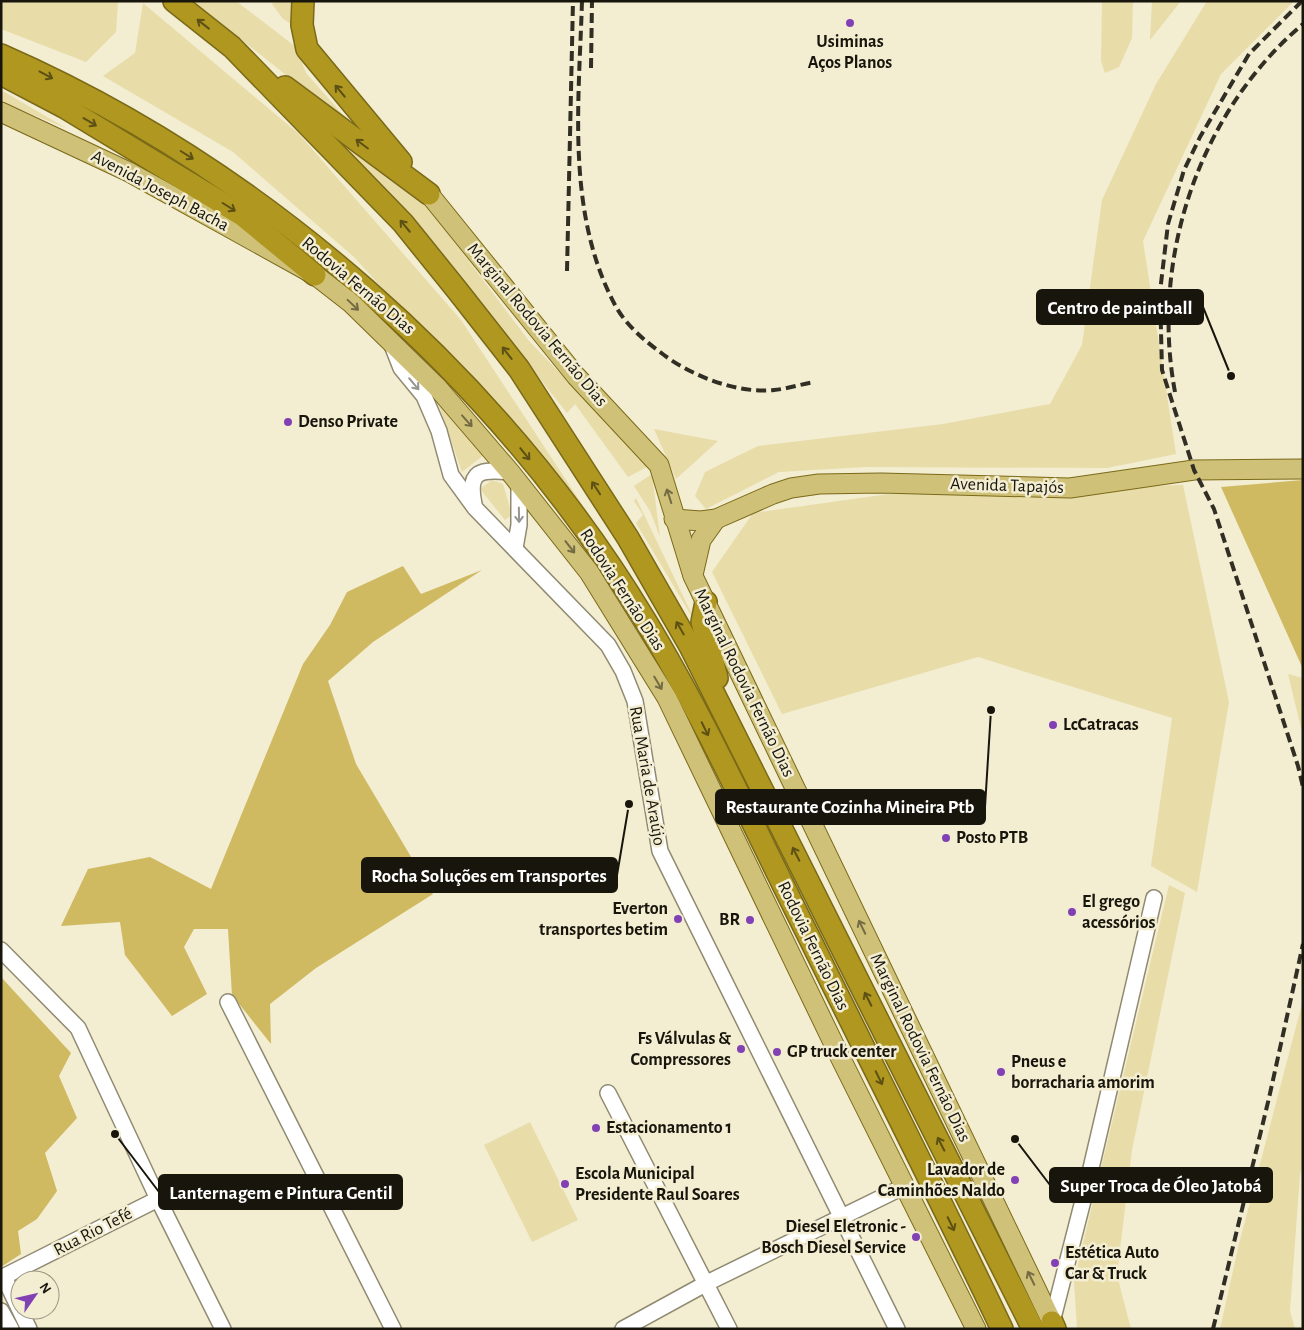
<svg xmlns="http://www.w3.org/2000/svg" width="1304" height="1330" font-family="'Alegreya Sans',sans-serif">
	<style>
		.green { fill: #e8dca9 }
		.forest { fill: #cfb961 }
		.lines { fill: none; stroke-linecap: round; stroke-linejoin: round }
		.minor-casing { stroke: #908a71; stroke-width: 18 }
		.major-casing { stroke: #7a6a18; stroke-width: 21 }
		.highway-casing { stroke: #7a6a18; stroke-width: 24 }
		.minor { stroke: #fff; stroke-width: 15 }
		.major { stroke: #d0c179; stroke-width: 19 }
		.highway { stroke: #b0971f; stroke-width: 21 }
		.rail { stroke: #312f24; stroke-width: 4; stroke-dasharray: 10 5; stroke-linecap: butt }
		.oneway { stroke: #5c5015 }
		.oneway2 { stroke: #746b42 }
		.oneway3 { stroke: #979692 }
		.poi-dot { fill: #8141b5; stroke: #f3edd2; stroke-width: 2 }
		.labels { text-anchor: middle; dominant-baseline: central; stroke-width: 5; stroke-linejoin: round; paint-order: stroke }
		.poi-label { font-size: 18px; font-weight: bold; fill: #17150c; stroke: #f3edd2; text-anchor: start }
		.street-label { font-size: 18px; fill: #17150c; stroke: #f3edd2 }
		.leader { fill: none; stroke: #17150c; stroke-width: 2 }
		.callout-dot { fill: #17150c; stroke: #f3edd2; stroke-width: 2 }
		.callout { fill: #17150c; stroke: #17150c; stroke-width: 2 }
		.callout-label { font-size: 19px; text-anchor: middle; font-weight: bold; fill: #fff }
	</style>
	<rect width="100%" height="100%" fill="#f3edd2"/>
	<!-- green -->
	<g class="green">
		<path d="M1 1H118L116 32 86 62 1 29Z"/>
		<path d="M193 1H236L296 47 306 73 360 134Z"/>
		<path d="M274 1H291V24L283 19 272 4Z"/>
		<path d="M1102 1H1133L1132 38 1119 67 1105 73 1101 61Z"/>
		<path d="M1152 1H1181L1150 40Z"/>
		<path d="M1207 1H1294L1221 74 1143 241 1176 454 1107 468 866 467 779 472 706 509 695 496 705 472 758 446 943 424 1050 404 1082 345 1102 200 1156 84Z"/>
		<path d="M143 3 299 134 461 320 591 518 354 257 233 152 103 76 135 53Z"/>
		<path d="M1 90 66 128 1 102Z"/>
		<path d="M317 117 415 190 529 341 649 466 628 477 575 404 567 413C487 311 405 212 317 117Z"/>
		<path d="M437 400 485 454 462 472Z"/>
		<path d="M654 429 718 441 676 479Z"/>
		<path d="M652 474 660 537 650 511 634 486Z"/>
		<path d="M492 480 503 484 512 515 505 520 480 489Z"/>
		<path d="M1183 485 1229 702 1197 892 1151 866 1172 718 978 657 782 714 712 572 753 513 889 494Z"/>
		<path d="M636 498 697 625 636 523 643 515 634 501Z"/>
		<path d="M1288 674 1303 678V736Z"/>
		<path d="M1169 885 1185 893 1132 1150 1117 1275 1131 1329H1077L1074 1281Z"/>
		<path d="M1303 1000V1165L1300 1174 1290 1311 1295 1329H1220L1239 1244Z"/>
		<path d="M530 1122 578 1220 532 1242 484 1145Z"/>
	</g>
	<!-- forest -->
	<g class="forest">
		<path d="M1303 480V669L1221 487Z"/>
		<path d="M403 566 421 594 482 570 373 642 328 681 356 764 433 894 316 968 270 1004 271 1044 232 995 228 929H194L184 947 207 994 172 1016 125 955 120 922 61 926 88 869 150 857 211 889 303 664 330 625 347 592Z"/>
		<path d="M1 977 71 1053 59 1076 77 1118 45 1153 57 1191 37 1219 18 1231 21 1254 1 1267Z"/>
	</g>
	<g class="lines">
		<defs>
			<g id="minor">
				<path d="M392 345 401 368 424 396 439 431 451 475 475 508 608 645 623 671 635 701 660 851 897 1329"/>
				<path d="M474 504C467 470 481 469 510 472"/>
				<path d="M515 548 519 525V482"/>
				<path d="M1 950 78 1028 158 1199 223 1329"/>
				<path d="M228 1002 393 1329"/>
				<path d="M608 1093 729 1329"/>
				<path d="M4 1277 29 1329"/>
				<path d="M1 1278 158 1199"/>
				<path d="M1 1311 11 1329"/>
				<path d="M1052 1322 1088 1181 1154 898"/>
				<path d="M623 1329 707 1283 905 1186"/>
			</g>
			<g id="major">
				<path d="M1 112 129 172 315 275 351 303 437 387 510 472 589 572 667 698 842 1061 976 1329"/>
				<path d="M429 194 576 376 659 465 693 576 1052 1322"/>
				<path d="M674 519 701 521 716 519 773 494 791 488 819 484 881 483 1070 488 1194 470 1303 469"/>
				<path d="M693 575 701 540 716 519"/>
			</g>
			<g id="highway">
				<path d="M174 1 232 47 403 223 457 290 519 369 628 538 690 646 1033 1329"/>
				<path d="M303 1 302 25 307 49 401 162"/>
				<path d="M1 55C261 169 498 377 645 620 707 722 756 832 810 939 874 1069 940 1198 1002 1329"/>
				<path d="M1 74 64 107 242 215 315 275"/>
				<path d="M285 87 429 194"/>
				<path d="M706 602 702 622 717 678"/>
				<path d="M1052 1322 1055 1329"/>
			</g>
		</defs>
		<!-- minor casing -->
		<use href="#minor" class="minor-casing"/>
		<!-- major casing -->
		<use href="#major" class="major-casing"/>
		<!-- highway casing -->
		<use href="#highway" class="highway-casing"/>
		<!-- minor -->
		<use href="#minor" class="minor"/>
		<!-- major -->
		<use href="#major" class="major"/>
		<!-- highway -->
		<use href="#highway" class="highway"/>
		<!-- rail -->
		<g class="rail">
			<path d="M582 1C579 102 566 211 614 303 625 325 645 341 664 355 692 376 738 394 774 390 787 389 801 384 815 382"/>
			<path d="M1302 1 1249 54 1200 137 1184 170 1168 224 1160 292 1162 370 1194 470 1214 509 1298 766 1303 787"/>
			<path d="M591 68 592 1"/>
			<path d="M567 271 573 1"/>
			<path d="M1175 392C1150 259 1199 112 1303 24"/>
			<path d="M1213 1329 1269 1098 1303 944"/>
		</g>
	</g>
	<!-- one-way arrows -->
	<defs><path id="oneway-shaft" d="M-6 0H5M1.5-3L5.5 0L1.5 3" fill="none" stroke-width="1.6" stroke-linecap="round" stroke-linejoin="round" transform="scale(1.25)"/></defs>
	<g class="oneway">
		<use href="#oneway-shaft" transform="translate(203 24) rotate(-142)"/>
		<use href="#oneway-shaft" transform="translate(46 75) rotate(28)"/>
		<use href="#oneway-shaft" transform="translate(340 91) rotate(-130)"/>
		<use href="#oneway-shaft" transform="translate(90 122) rotate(31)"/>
		<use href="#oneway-shaft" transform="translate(362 144) rotate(-143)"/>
		<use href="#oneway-shaft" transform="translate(187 155) rotate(32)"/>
		<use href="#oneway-shaft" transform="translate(229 207) rotate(32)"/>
		<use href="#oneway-shaft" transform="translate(405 226) rotate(-130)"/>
		<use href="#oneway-shaft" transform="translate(507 353) rotate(-128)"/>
		<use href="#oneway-shaft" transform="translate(525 454) rotate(51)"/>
		<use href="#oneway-shaft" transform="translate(596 488) rotate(-123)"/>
		<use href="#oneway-shaft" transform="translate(680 628) rotate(-120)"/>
		<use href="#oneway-shaft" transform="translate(705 729) rotate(64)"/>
		<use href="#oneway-shaft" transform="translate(796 854) rotate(-117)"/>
		<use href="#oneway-shaft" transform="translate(868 999) rotate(-117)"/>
		<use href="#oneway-shaft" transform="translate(879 1078) rotate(64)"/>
		<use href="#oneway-shaft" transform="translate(941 1144) rotate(-117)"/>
		<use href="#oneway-shaft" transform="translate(951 1224) rotate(64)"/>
	</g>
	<g class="oneway2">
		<use href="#oneway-shaft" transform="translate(353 305) rotate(43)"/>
		<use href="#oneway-shaft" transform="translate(467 421) rotate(48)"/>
		<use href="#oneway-shaft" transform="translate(669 496) rotate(-108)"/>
		<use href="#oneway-shaft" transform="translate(570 547) rotate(52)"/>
		<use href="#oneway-shaft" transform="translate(658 683) rotate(59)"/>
		<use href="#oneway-shaft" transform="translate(862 927) rotate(-116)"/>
		<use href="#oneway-shaft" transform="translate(1031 1278) rotate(-116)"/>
	</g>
	<g class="oneway3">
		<use href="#oneway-shaft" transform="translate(414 384) rotate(50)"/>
		<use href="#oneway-shaft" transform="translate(519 515) rotate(89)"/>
	</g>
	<!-- markers -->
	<g class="poi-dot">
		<circle cx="850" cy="23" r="5"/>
		<circle cx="288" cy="422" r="5"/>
		<circle cx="1053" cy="725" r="5"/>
		<circle cx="946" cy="838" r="5"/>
		<circle cx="1072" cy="912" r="5"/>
		<circle cx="678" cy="919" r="5"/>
		<circle cx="750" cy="920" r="5"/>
		<circle cx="741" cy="1049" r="5"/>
		<circle cx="777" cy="1052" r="5"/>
		<circle cx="1001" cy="1072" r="5"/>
		<circle cx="596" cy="1128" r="5"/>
		<circle cx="1015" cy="1180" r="5"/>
		<circle cx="565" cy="1184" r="5"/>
		<circle cx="916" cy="1237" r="5"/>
		<circle cx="1055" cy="1263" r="5"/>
	</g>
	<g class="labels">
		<!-- poi labels -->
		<g class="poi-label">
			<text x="850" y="42" text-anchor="middle">Usiminas<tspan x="850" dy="21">Aços Planos</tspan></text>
			<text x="298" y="422">Denso Private</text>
			<text x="1063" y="725">LcCatracas</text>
			<text x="956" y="838">Posto PTB</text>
			<text x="1082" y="902">El grego<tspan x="1082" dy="21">acessórios</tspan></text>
			<text x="668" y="909" text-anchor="end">Everton<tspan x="668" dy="21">transportes betim</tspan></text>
			<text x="740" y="920" text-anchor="end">BR</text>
			<text x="731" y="1039" text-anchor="end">Fs Válvulas &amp;<tspan x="731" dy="21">Compressores</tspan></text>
			<text x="787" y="1052">GP truck center</text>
			<text x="1011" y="1062">Pneus e<tspan x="1011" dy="21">borracharia amorim</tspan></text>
			<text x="606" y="1128">Estacionamento 1</text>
			<text x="1005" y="1170" text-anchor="end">Lavador de<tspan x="1005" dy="21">Caminhões Naldo</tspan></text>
			<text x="575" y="1174">Escola Municipal<tspan x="575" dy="21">Presidente Raul Soares</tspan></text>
			<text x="906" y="1227" text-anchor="end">Diesel Eletronic -<tspan x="906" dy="21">Bosch Diesel Service</tspan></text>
			<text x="1065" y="1253">Estética Auto<tspan x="1065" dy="21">Car &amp; Truck</tspan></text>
		</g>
		<!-- street labels -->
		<g class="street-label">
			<text transform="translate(160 191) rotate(28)">Avenida Joseph Bacha</text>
			<text transform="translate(358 286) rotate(40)">Rodovia Fernão Dias</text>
			<text transform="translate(537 325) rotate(50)">Marginal Rodovia Fernão Dias</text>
			<text transform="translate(1007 486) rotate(2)">Avenida Tapajós</text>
			<text transform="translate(622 590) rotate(57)">Rodovia Fernão Dias</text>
			<text transform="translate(744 683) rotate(64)">Marginal Rodovia Fernão Dias</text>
			<text transform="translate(647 776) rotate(80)">Rua Maria de Araújo</text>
			<text transform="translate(813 946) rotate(64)">Rodovia Fernão Dias</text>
			<text transform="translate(920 1048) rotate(64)">Marginal Rodovia Fernão Dias</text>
			<text transform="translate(93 1232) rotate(-27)">Rua Rio Tefé</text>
		</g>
	</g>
	<!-- callouts -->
	<path class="leader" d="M1231 376L1203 307M991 710L985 807M629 804L617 875M1015 1139L1050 1185M115 1134L159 1192"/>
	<g class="callout-dot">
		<circle cx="1231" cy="376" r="5"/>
		<circle cx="991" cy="710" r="5"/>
		<circle cx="629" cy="804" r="5"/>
		<circle cx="1015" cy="1139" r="5"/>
		<circle cx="115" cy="1134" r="5"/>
	</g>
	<g class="callout">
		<rect x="1037" y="290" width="166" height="34" rx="5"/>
		<rect x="716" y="790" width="269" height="34" rx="5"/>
		<rect x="362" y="858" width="255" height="34" rx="5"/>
		<rect x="1050" y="1168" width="222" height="34" rx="5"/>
		<rect x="159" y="1175" width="243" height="34" rx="5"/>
	</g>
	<g class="callout-label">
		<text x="1120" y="314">Centro de paintball</text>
		<text x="850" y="813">Restaurante Cozinha Mineira Ptb</text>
		<text x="489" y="882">Rocha Soluções em Transportes</text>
		<text x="1161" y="1192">Super Troca de Óleo Jatobá</text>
		<text x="281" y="1199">Lanternagem e Pintura Gentil</text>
	</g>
	<!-- border -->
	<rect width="1304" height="1330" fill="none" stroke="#17150c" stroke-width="5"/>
	<!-- north arrow -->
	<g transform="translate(35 1295) rotate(56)"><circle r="24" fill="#f3edd2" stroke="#9b9783"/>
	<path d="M0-4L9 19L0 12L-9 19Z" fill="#8141b5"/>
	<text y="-8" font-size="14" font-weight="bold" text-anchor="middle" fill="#17150c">N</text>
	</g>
</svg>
